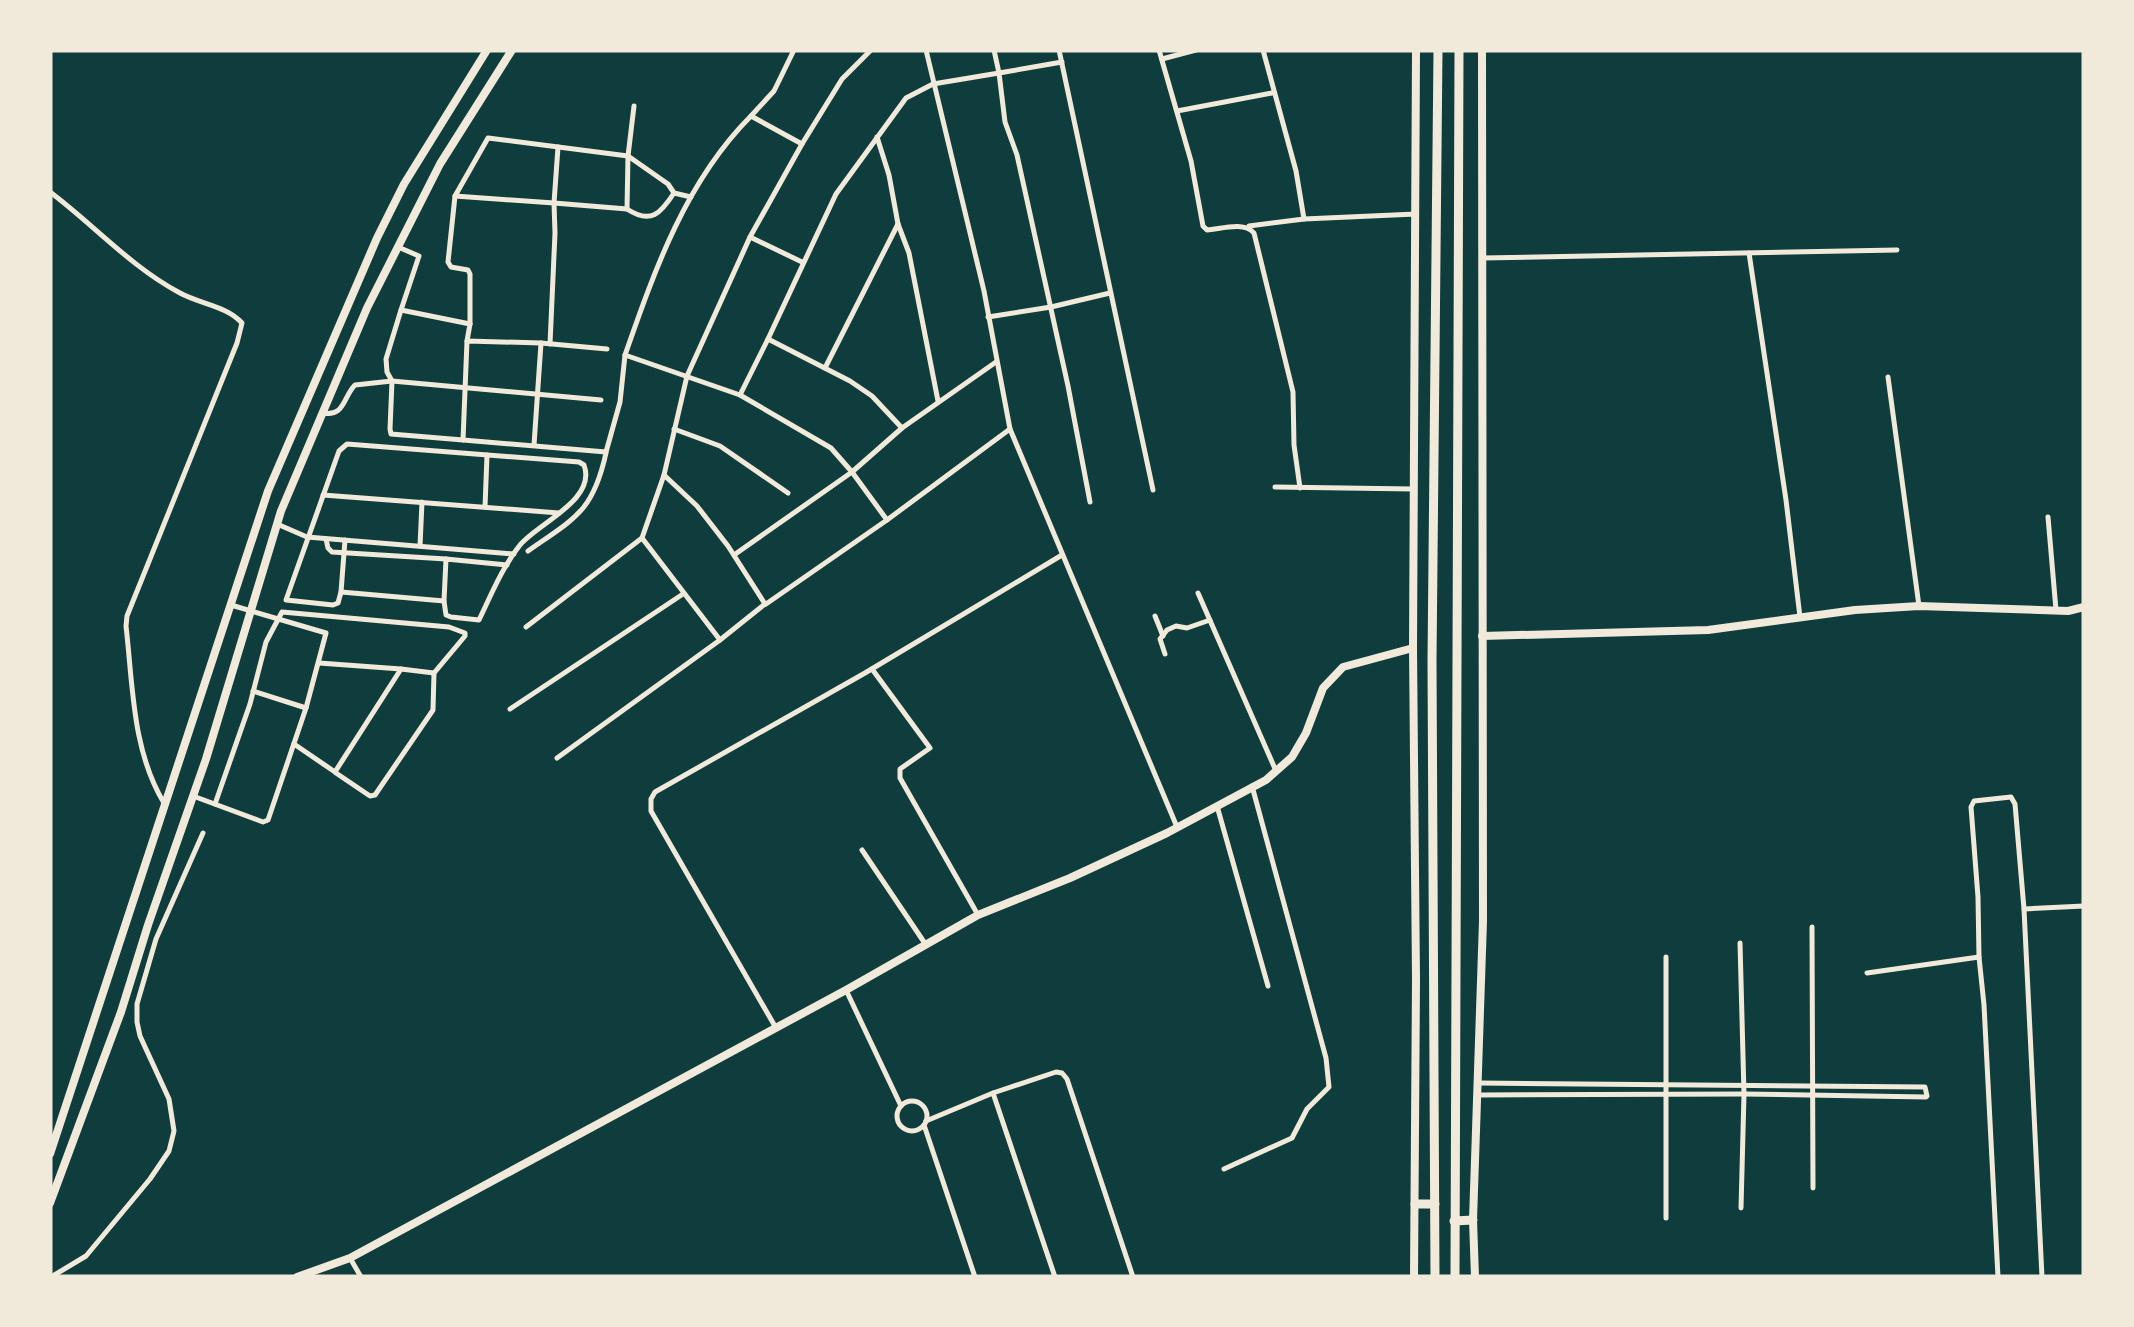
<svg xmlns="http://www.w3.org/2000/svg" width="2134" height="1327" font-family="'Nunito Sans',sans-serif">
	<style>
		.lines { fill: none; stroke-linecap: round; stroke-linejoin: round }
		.minor { stroke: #f1e9da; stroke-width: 5 }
		.tertiary { stroke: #f1e9da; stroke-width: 8 }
		.trunk { stroke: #f1e9da; stroke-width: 9 }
	</style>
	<rect width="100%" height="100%" fill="#0f3d3e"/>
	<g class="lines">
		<!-- minor -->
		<g class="minor">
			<path d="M871 50 842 79 802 144 751 116C686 181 655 269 625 355L740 395 768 339 850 381 872 396 902 428 996 362"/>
			<path d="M926 50 984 291 1010 429 1177 827"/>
			<path d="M1059 50 1153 490"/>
			<path d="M1159 50 1191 161 1203 226 1207 230C1221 229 1244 221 1254 233L1293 392 1294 445 1300 488"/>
			<path d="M1263 50 1296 171 1304 219"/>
			<path d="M1162 59 1196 50"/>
			<path d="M1062 62 999 73 1005 122 1017 155 1068 386 1090 502"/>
			<path d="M1177 111 1272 93"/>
			<path d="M751 116 774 91 794 50"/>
			<path d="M877 137 889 175 898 224 909 253 938 401"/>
			<path d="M558 147 554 203 627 209C651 225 661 213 674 193L691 197"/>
			<path d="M50 192C94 225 131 267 180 293 200 304 227 306 242 323L237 343 127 616 126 626C133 686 132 750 164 803"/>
			<path d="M455 196 488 138 628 156 668 184 674 193"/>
			<path d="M627 209 628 156 634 106"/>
			<path d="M1249 226 1304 219 1416 214"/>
			<path d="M398 247 419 256 401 310"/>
			<path d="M1749 253 1786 500 1800 617"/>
			<path d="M1482 258 1897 250"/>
			<path d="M802 262 750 237 802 144"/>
			<path d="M988 317 1051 307 1110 293"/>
			<path d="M470 324V274L468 270 451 267 448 262 455 196 554 203 555 233 550 344"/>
			<path d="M768 339 836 194 906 98 933 84 999 73 994 50"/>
			<path d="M607 349 541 343 467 341 463 440 606 452 620 402 625 355"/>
			<path d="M825 368 898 224"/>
			<path d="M1888 377 1919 606"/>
			<path d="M740 395 831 448 852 472 902 428"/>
			<path d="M323 413C345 417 343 397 355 385L392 381 601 400"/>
			<path d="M674 429 720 446 788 493"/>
			<path d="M463 440 391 434 390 429 392 381 387 372 386 359 401 310 470 324 467 341"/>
			<path d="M534 445 541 343"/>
			<path d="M1275 487 1413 489"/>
			<path d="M323 495 559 513"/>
			<path d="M485 507 487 455"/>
			<path d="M2048 517 2056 610"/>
			<path d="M277 524 307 537 514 554"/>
			<path d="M642 538 664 475"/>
			<path d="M326 539 328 548 332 552 446 559"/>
			<path d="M345 540 341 592 338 603 333 605 286 600 339 451 347 444 579 462 584 465C597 500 538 523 520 545 503 566 491 595 479 620L451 617 446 615 444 601"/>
			<path d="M420 546 422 502"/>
			<path d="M528 551C575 518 593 512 606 453"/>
			<path d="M734 555 852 472 887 520 1010 429"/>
			<path d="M341 592 444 601 446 559 507 565"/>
			<path d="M1198 593 1276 771"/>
			<path d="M766 604 887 520"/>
			<path d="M1155 616 1163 636"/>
			<path d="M526 627 642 538 720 640"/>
			<path d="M1165 654 1160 639 1167 630 1176 626 1187 628 1210 620"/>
			<path d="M319 663 401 669"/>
			<path d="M872 669 930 748 900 769V778L978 915"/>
			<path d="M253 691 306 708"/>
			<path d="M510 709 683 594"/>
			<path d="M557 758 720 640 765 604 728 546 697 506 664 475 687 376 750 237"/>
			<path d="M336 773 370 796 375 795 433 710 434 673"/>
			<path d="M193 796 263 822 268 820 306 708 326 633 231 605"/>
			<path d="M215 804 250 704 266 642 282 612 449 627 465 633V636L434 673 401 669 335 772 294 744"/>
			<path d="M1217 806 1268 986"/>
			<path d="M862 850 926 945"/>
			<path d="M2024 909 2084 906"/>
			<path d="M1812 927 1813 1188"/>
			<path d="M1740 943 1744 1094 1741 1208"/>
			<path d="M1867 973 1979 957"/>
			<path d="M846 990 901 1106"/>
			<path d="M776 1028 651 811V799L655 792 865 673 1062 555"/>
			<path d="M993 1093 1055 1277"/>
			<path d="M1478 1095 1744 1094 1926 1097 1927 1096 1925 1087 1479 1083"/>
			<circle cx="912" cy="1116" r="15"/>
			<path d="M926 1121 993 1093 1056 1072 1062 1073 1067 1079 1133 1277"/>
			<path d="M924 1125 975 1277"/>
			<path d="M1224 1169 1292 1138 1307 1109 1329 1087 1326 1058 1252 786"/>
			<path d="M1666 1218V957"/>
			<path d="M350 1258 361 1277"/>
			<path d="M51 1277 86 1256 150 1179 169 1151 174 1131 169 1099 140 1036 137 1022V1004L156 939 203 833"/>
			<path d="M1998 1277 1984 1005 1979 957 1978 897 1971 807 1974 801 2011 797 2015 804 2024 909 2042 1277"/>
		</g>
		<!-- tertiary -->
		<g class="tertiary">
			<path d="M1482 636 1708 630 1855 610 1919 606 2068 611 2084 607"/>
			<path d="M50 1154 268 491 377 238 404 184 487 50"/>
			<path d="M50 1203 121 1012 148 925 206 759 281 511 367 308 440 164 512 50"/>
			<path d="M297 1277 350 1258 846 990 978 915 1070 878 1167 833 1266 780 1292 757 1306 733 1323 688 1343 667 1413 648"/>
			<path d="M1414 1277 1416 979 1413 648 1416 50"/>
			<path d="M1475 1277 1473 1220 1483 921 1482 50"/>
		</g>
		<!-- trunk -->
		<g class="trunk">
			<path d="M1415 1204H1435"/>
			<path d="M1454 1221 1473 1220"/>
			<path d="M1435 1277 1432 661 1438 50"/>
			<path d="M1455 1277 1459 50"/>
		</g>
	</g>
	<!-- border -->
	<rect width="2134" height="1327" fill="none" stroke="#f1e9da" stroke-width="105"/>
</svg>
